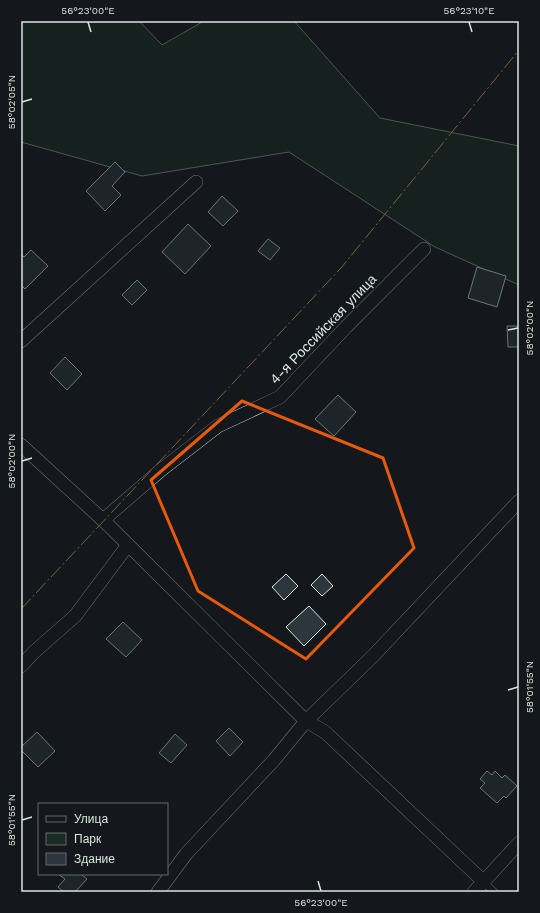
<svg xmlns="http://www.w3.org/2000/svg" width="540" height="913" font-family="'Work Sans',sans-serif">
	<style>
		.green { fill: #1a2d24; stroke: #939e99 }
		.building { fill: #2c363c; stroke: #d8e6dc }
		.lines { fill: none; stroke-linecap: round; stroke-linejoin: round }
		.lane-casing { stroke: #d8e6dc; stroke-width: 8 }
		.street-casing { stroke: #d8e6dc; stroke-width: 14 }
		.lane { stroke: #14181c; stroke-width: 7 }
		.street { stroke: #14181c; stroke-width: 13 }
		.power { stroke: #ffb74d; stroke-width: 1; stroke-dasharray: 14 3 2 3; stroke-linecap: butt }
		.marked { fill: none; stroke: #e8590c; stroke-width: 3; stroke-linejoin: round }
		.ticks { fill: none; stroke: #d8e6dc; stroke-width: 1.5 }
		.labels { text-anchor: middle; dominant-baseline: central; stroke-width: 3; stroke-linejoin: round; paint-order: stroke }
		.street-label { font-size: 14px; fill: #d8e6dc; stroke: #14181c }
		.neatline { fill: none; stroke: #d8e6dc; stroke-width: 1.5 }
		.ticks-label { font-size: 10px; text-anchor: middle; fill: #d8e6dc }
	</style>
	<rect width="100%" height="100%" fill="#14181c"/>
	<!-- green -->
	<path class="green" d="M21 21H139L162 45 204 21H294L380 118 519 146V285L435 247 289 152 142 176 21 142Z"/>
	<!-- building -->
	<g class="building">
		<path d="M115 162 125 172 112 186 121 195 105 211 86 191Z"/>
		<path d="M222 196 238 211 223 226 208 212Z"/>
		<path d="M188 224 211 246 185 274 162 252Z"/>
		<path d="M268 239 280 248 270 260 258 251Z"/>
		<path d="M31 250 48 266 25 289 21 285V254L24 257Z"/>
		<path d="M477 267 506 276 497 307 468 298Z"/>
		<path d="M137 280 147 290 132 305 122 295Z"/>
		<path d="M507 326H519V347H508Z"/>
		<path d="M65 357 82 374 67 390 50 373Z"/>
		<path d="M338 395 356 412 334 436 315 419Z"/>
		<path d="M286 574 298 586 284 600 272 587Z"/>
		<path d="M322 574 333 586 322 596 311 585Z"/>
		<path d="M309 606 326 624 304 646 286 627Z"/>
		<path d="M123 622 142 640 126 657 106 639Z"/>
		<path d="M229 728 243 742 230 756 216 741Z"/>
		<path d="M37 732 55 751 38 767 21 750V747Z"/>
		<path d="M175 734 187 745 171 763 159 753Z"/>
		<path d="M487 771 492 775 495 771 502 778 505 775 517 786 506 798 504 796 497 803 480 788 485 783 480 779Z"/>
		<path d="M58 874H81L87 879 75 892H64L58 887 65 879Z"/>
	</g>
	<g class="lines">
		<defs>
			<path id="lane" d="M483 881 494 892"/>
			<g id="street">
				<path d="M21 341 196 182"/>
				<path d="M21 445 103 520 306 721 325 732 483 881"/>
				<path d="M103 520 161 470 218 426 280 397 346 327 424 249"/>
				<path d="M21 666 34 652 75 616 128 545"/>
				<path d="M158 892 186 854 274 760 306 721 373 656 519 501"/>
				<path d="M474 892 519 843"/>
			</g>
		</defs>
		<!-- lane casing -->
		<use href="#lane" class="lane-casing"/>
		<!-- street casing -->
		<use href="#street" class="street-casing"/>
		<!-- lane -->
		<use href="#lane" class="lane"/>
		<!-- street -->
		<use href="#street" class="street"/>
		<!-- power -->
		<path class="power" d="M21 609 341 268 519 50"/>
	</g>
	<!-- marked area -->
	<path d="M0 0H540V913H0ZM242 401 383 458 414 548 306 659 198 591 151 480Z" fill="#14181c" fill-opacity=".55" fill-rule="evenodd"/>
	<path class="marked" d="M242 401 383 458 414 548 306 659 198 591 151 480Z"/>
	<!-- ticks -->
	<path class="ticks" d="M88 22 91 32M469 22 472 32M22 102 32 99M508 330 518 328M22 461 32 458M508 690 518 687M22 820 32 817M318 881 321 891"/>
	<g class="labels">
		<!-- street labels -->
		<g class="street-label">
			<text transform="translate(323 329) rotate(-46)">4-я Российская улица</text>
		</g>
	</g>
	<!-- border -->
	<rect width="540" height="913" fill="none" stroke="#14181c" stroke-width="44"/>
	<!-- legend -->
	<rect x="38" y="803" width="130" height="72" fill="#14181c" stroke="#626a69"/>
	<rect x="46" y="816" width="20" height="6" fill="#14181c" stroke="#626a69"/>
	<text x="74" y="823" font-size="12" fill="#d8e6dc">Улица</text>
	<rect x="46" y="833" width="20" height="12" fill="#1a2d24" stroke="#626a69"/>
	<text x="74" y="843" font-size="12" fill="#d8e6dc">Парк</text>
	<rect x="46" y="853" width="20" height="12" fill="#2c363c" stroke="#626a69"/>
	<text x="74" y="863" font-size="12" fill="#d8e6dc">Здание</text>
	<rect x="22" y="22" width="496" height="869" class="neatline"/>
	<g class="ticks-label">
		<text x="88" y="14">56°23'00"E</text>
		<text x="469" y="14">56°23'10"E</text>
		<text transform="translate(11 102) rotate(-90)" y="4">58°02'05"N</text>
		<text transform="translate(529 328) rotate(-90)" y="4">58°02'00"N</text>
		<text transform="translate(11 461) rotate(-90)" y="4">58°02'00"N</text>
		<text transform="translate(529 687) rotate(-90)" y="4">58°01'55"N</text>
		<text transform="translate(11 820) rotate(-90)" y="4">58°01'55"N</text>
		<text x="321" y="906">56°23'00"E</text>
	</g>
</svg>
